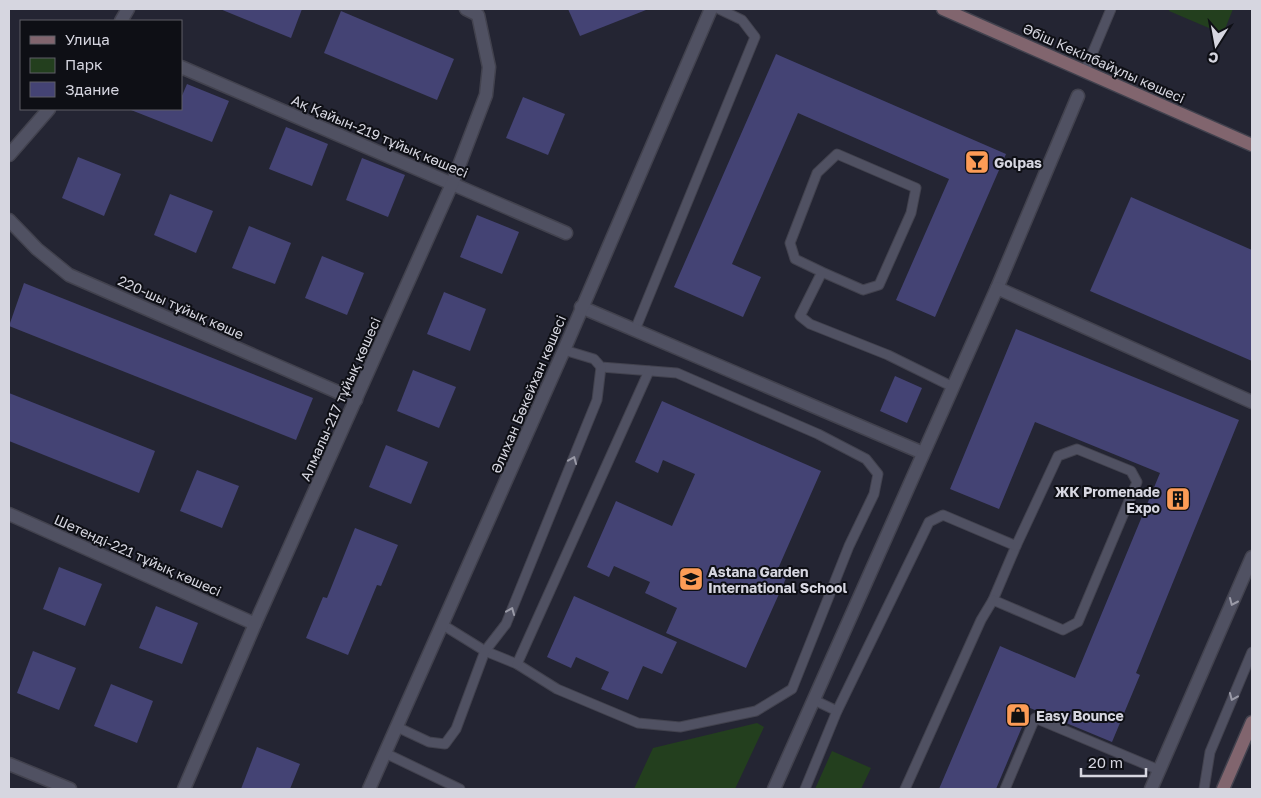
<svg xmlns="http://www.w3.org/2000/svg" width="1261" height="798" font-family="'Golos Text',sans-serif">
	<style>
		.park { fill: #233f1e }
		.building { fill: #444374 }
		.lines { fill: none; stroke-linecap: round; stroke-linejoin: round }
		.lane-casing { stroke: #42424e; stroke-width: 11 }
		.street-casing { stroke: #42424e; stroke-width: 15 }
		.secondary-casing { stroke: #42424e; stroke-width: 15 }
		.lane { stroke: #505162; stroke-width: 9 }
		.street { stroke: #505162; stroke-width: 12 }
		.secondary { stroke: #81656e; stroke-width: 12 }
		.oneway { stroke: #9a9aa7 }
		.labels { text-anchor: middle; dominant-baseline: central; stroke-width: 4; stroke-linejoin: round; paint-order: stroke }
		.street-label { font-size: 14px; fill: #d6d6e0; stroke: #0e0f15 }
		.poi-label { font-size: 14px; font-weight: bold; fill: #d6d6e0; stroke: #0e0f15; text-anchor: start }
	</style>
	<rect width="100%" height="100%" fill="#242533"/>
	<!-- park -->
	<g class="park">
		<path d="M1170 9H1233L1223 34 1169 11Z"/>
		<path d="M757 723 764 727 735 789H634L653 748Z"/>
		<path d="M832 751 871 768 861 789H815Z"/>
	</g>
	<!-- building -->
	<g class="building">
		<path d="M220 9H302L291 38Z"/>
		<path d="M568 9H645L646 10 580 36Z"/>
		<path d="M341 11 454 59 437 100 324 53Z"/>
		<path d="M776 54 1006 154 935 317 896 300 949 179 798 113 732 264 761 277 743 317 674 287Z"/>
		<path d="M187 84 229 101 212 142 131 110 181 109V98Z"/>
		<path d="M523 97 565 114 548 155 506 138Z"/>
		<path d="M286 127 328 144 312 186 269 169Z"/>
		<path d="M78 157 121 174 104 216 62 198Z"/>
		<path d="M362 158 405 175 388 217 346 200Z"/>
		<path d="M170 194 213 211 196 253 154 235Z"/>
		<path d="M1131 197 1252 250V361L1090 291Z"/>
		<path d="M477 215 519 232 502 274 460 257Z"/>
		<path d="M249 226 291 243 275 284 232 268Z"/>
		<path d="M322 256 364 273 347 315 305 298Z"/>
		<path d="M24 283 313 398 296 440 9 326Z"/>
		<path d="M444 292 486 309 470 351 427 334Z"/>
		<path d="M1016 329 1239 420 1136 673 1140 675 1112 742 1030 708 996 789H939L1000 646 1075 678 1160 473 1035 422 999 509 950 489Z"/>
		<path d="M413 370 456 387 439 428 397 411Z"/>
		<path d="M895 376 922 388 907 423 880 411Z"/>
		<path d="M9 393 155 451 139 493 9 441Z"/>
		<path d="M662 401 821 471 777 571 787 576 746 668 666 633 677 608 645 593 650 582 614 566 609 577 587 567 616 501 672 526 695 474 663 460 658 473 635 462Z"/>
		<path d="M386 445 428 462 411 504 369 487Z"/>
		<path d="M197 470 239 486 222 528 180 511Z"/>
		<path d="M355 528 398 545 381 586 377 585 348 655 306 638 323 597 327 598Z"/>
		<path d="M59 567 102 584 85 626 43 609Z"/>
		<path d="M574 596 677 642 662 674 643 666 628 700 601 689 609 672 576 657 571 668 547 657Z"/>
		<path d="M156 606 198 623 182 664 139 648Z"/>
		<path d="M33 651 76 668 59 710 17 693Z"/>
		<path d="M111 684 153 701 137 743 94 726Z"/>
		<path d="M257 747 300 764 290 789H241Z"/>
	</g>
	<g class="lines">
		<defs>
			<g id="lane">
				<path d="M1085 71 1111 9"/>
				<path d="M822 272 795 259 790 243 817 173 837 154 916 188 911 213 879 285 863 290 822 272 800 316 810 324 888 355 953 387"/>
				<path d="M635 330 755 37 742 20 719 9"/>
				<path d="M993 600 1016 546"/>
				<path d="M443 625 485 651 517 664 557 689 638 723 680 727 756 711 792 689 849 546 874 494 878 474 866 459 818 434 677 373 601 367 594 359 564 350"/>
				<path d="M517 664 649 371"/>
				<path d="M814 700 837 711"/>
				<path d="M397 727 429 742 445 744 456 729 485 651 506 624 597 400 601 367"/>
				<path d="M385 753 460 789"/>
				<path d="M805 789 837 711 929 522 943 515 1016 546 1058 456 1077 449 1131 471 1137 482 1078 622 1063 630 993 600 981 620 905 789"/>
				<path d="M1005 789 1035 718 1159 770"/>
				<path d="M1204 789 1210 752 1252 652"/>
			</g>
			<g id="street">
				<path d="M121 21 128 9"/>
				<path d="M181 67 566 233"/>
				<path d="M9 155 49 109"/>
				<path d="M9 220 37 249 69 275 356 400"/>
				<path d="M997 288 1078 96"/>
				<path d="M581 307 923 453"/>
				<path d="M9 514 255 624"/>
				<path d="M9 764 70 789"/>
				<path d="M184 789 255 624 452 184 486 95 489 67 478 15 466 9"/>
				<path d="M369 789 564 350 711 9"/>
				<path d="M774 789 997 288 1252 402"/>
				<path d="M1151 789 1252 557"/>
			</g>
			<g id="secondary">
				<path d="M943 9 1252 145"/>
				<path d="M1223 789 1252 722"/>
			</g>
		</defs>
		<!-- lane casing -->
		<use href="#lane" class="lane-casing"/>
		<!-- street casing -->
		<use href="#street" class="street-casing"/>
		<!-- secondary casing -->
		<use href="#secondary" class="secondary-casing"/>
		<!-- lane -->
		<use href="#lane" class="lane"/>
		<!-- street -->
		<use href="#street" class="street"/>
		<!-- secondary -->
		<use href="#secondary" class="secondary"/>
	</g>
	<!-- one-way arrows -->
	<defs><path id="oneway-chevron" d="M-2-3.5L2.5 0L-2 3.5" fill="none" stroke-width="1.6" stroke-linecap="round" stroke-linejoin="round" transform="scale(1.25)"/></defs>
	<g class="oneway">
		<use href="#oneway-chevron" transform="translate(573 460) rotate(-68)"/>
		<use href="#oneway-chevron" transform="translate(1233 602) rotate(114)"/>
		<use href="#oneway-chevron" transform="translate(511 611) rotate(-68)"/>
		<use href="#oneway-chevron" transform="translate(1233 697) rotate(113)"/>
	</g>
	<!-- icons -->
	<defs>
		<symbol id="bar-square" viewBox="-11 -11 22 22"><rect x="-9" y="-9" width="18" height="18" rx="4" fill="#fd9c56" stroke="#0e0f15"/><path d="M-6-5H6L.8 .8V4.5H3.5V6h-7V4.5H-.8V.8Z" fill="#111"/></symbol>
		<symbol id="building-square" viewBox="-11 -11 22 22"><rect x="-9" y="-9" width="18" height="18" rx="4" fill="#fd9c56" stroke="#0e0f15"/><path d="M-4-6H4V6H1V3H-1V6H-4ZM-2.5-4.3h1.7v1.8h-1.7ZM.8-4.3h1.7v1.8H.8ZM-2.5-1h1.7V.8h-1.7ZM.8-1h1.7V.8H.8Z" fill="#111"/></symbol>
		<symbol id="school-square" viewBox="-11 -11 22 22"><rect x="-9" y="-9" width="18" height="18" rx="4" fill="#fd9c56" stroke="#0e0f15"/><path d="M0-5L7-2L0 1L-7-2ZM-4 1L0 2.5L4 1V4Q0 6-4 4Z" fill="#111"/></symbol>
		<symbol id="shop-square" viewBox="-11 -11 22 22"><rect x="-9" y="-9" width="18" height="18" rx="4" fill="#fd9c56" stroke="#0e0f15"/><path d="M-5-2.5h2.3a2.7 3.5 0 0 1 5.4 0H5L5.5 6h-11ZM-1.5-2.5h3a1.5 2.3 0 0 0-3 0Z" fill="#111"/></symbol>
	</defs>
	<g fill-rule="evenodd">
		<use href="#bar-square" x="963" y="148" width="28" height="28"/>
		<use href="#building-square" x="1164" y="485" width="28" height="28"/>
		<use href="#school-square" x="677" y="565" width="28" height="28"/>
		<use href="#shop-square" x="1004" y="701" width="28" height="28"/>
	</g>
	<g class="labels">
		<!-- street labels -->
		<g class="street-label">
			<text transform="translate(1104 63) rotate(24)">Әбіш Кекілбайұлы көшесі</text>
			<text transform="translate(380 136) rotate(23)">Ақ Қайын-219 тұйық көшесі</text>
			<text transform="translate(181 307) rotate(24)">220-шы тұйық көше</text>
			<text transform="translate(528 394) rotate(-67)">Әлихан Бөкейхан көшесі</text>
			<text transform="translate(340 399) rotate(-66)">Алмалы-217 тұйық көшесі</text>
			<text transform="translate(138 555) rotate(24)">Шетенді-221 тұйық көшесі</text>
		</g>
		<!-- poi labels -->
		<g class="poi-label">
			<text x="994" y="162">Golpas</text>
			<text x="1160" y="491" text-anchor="end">ЖК Promenade<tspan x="1160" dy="16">Expo</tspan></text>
			<text x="708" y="571">Astana Garden<tspan x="708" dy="16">International School</tspan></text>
			<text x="1036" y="715">Easy Bounce</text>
		</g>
	</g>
	<!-- border -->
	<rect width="1261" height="798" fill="none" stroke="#d6d6e0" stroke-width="20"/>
	<!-- legend -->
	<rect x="20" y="20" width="162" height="90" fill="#0e0f15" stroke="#5e5f66"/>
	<rect x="30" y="36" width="25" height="8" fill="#81656e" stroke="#5e5f66"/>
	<text x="65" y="45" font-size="15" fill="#d6d6e0">Улица</text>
	<rect x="30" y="58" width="25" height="15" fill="#233f1e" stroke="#5e5f66"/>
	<text x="65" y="70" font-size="15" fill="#d6d6e0">Парк</text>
	<rect x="30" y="82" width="25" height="15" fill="#444374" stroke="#5e5f66"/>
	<text x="65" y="95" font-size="15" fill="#d6d6e0">Здание</text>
	<!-- north arrow -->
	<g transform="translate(1216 45) rotate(191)" stroke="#0e0f15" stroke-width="4" paint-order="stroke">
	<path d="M0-4L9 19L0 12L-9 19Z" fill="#d6d6e0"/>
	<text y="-8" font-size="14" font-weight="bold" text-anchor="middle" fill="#d6d6e0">С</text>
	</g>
	<!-- scale -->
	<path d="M1081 768v8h65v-8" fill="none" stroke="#d6d6e0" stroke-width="2.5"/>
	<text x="1088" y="768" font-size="15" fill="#d6d6e0" stroke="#0e0f15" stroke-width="4" paint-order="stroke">20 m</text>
</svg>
